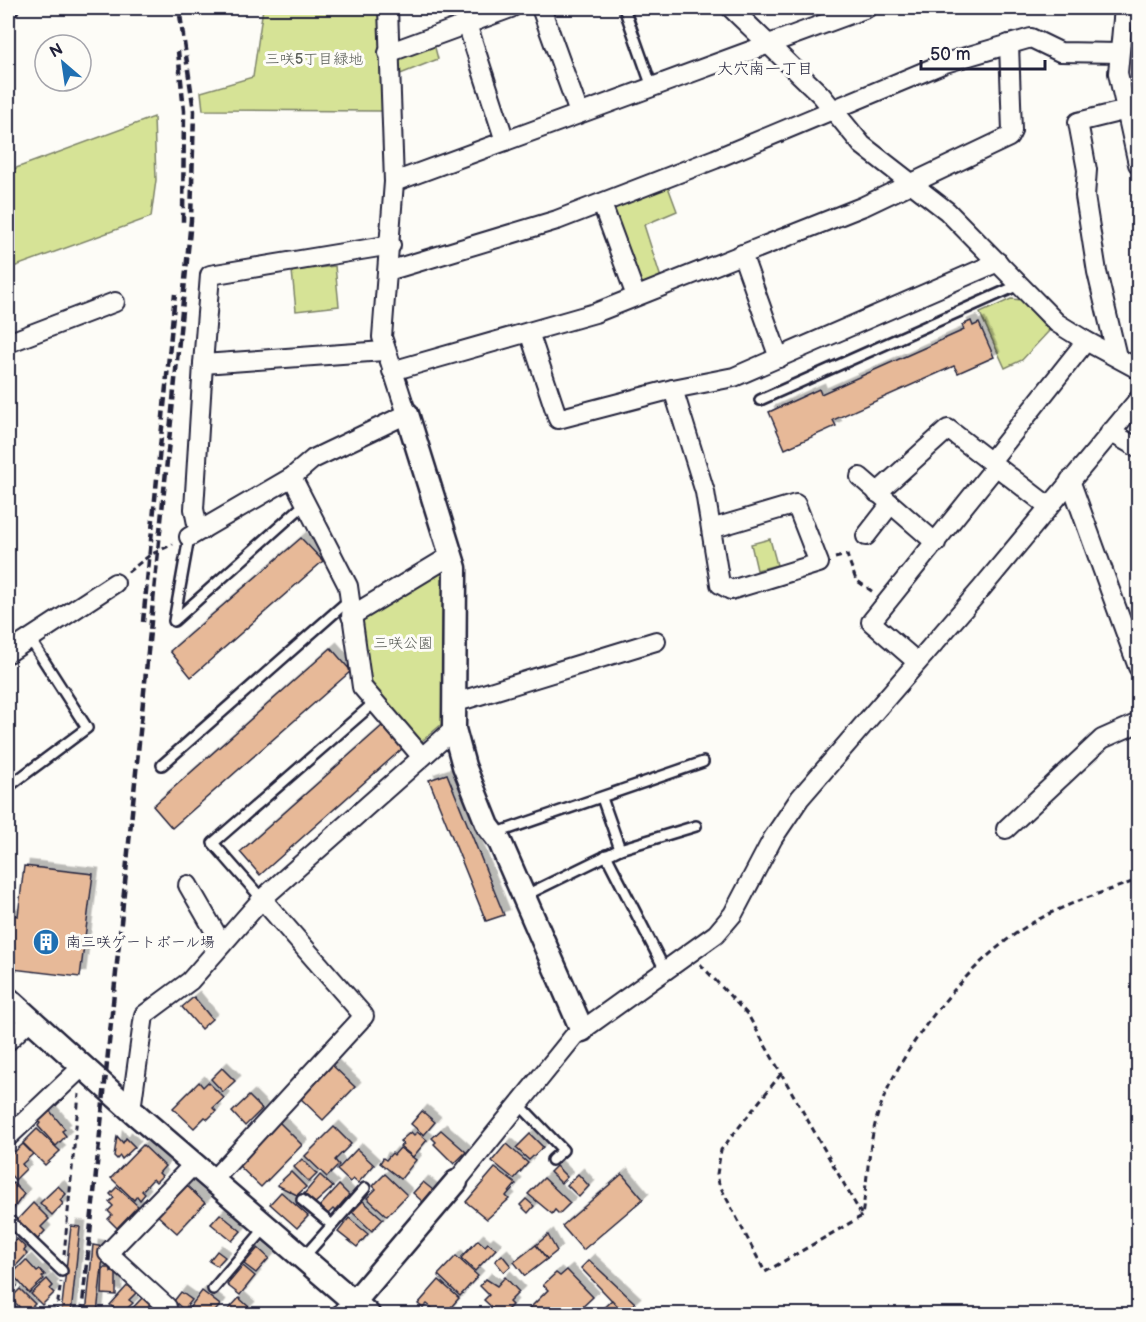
<svg xmlns="http://www.w3.org/2000/svg" width="1146" height="1322" font-family="'Balsamiq Sans','Klee One',sans-serif">
	<style>
		.built { fill: #f6e8da }
		.green { fill: #d6e396; stroke: #7c8268; stroke-width: 1.5 }
		.building { fill: #e7b998; stroke: #22223b; stroke-width: 1.5; filter: url(#shadow) }
		.lines { fill: none; stroke-linecap: round; stroke-linejoin: round }
		.service-casing { stroke: #22223b; stroke-width: 14 }
		.minor-casing { stroke: #22223b; stroke-width: 22 }
		.tertiary-casing { stroke: #22223b; stroke-width: 27 }
		.path { stroke: #22223b; stroke-width: 3; stroke-dasharray: 6 4.5; stroke-linecap: butt }
		.service { stroke: #fdfcf7; stroke-width: 9 }
		.minor { stroke: #fdfcf7; stroke-width: 18 }
		.tertiary { stroke: #fdfcf7; stroke-width: 22 }
		.rail { stroke: #22223b; stroke-width: 4.5; stroke-dasharray: 9 4.5; stroke-linecap: butt }
		.labels { text-anchor: middle; dominant-baseline: central; stroke-width: 6; stroke-linejoin: round; paint-order: stroke }
		.park-label { font-size: 15px; fill: #585c56; stroke: #fdfcf7 }
		.poi-label { font-size: 15px; fill: #22223b; stroke: #fdfcf7; text-anchor: start }
		.neighbourhood-label { font-size: 16px; fill: #22223b; stroke: #fdfcf7 }
	</style>
	<defs>
		<filter id="shadow"><feDropShadow dx="5.5" dy="-5.5" stdDeviation="0" flood-color="#0004"/></filter>
	</defs>
	<rect width="100%" height="100%" fill="#fdfcf7"/>
	<filter id="ink" filterUnits="userSpaceOnUse"><feTurbulence type="fractalNoise" baseFrequency=".0167" numOctaves="2"/><feDisplacementMap in="SourceGraphic" scale="12" xChannelSelector="R" yChannelSelector="G"/><feConvolveMatrix kernelMatrix="1 2 1 2 8 2 1 2 1" color-interpolation-filters="sRGB"/></filter>
	<g filter="url(#ink)">
		<!-- built -->
		<path class="built" d="M1129 8H1138V72L1123 69Z"/>
		<!-- green -->
		<g class="green">
			<path d="M263 8H321L379 14 382 111 203 110 201 92 253 77Z"/>
			<path d="M433 40 438 59 398 75 396 60Z"/>
			<path d="M154 117 156 180 151 217 8 269V171Z"/>
			<path d="M667 184 677 211 644 225 661 278 644 285 636 283 612 206Z"/>
			<path d="M335 266 339 306 296 311 292 271Z"/>
			<path d="M1011 299 1023 300 1049 331 1022 360 1005 368 980 313Z"/>
			<path d="M770 539 777 565 757 570 751 544Z"/>
			<path d="M437 571 443 574 442 724 422 741 416 739 369 687 356 619Z"/>
		</g>
		<!-- building -->
		<g class="building">
			<path d="M971 321 973 326 979 323 994 357 958 373 954 366 833 420 836 426 785 449 769 412 819 389 821 394 964 330 962 325Z"/>
			<path d="M301 538 323 561 191 677 170 651Z"/>
			<path d="M331 648 351 671 172 828 153 806Z"/>
			<path d="M382 726 403 748 260 875 240 852Z"/>
			<path d="M447 774 504 915 486 921 429 780Z"/>
			<path d="M24 866 93 874 80 977 13 969V972L8 971V914L18 916Z"/>
			<path d="M194 997 212 1019 201 1029 182 1007Z"/>
			<path d="M331 1064 355 1087 323 1120 299 1097Z"/>
			<path d="M222 1068 235 1081 223 1092 211 1079Z"/>
			<path d="M199 1082 203 1087 208 1082 224 1098 213 1108 216 1111 208 1119 205 1117 194 1128 173 1108Z"/>
			<path d="M249 1096 262 1109 245 1126 232 1112Z"/>
			<path d="M50 1111 65 1129 62 1131 66 1136 56 1146 38 1126 40 1123 36 1119Z"/>
			<path d="M422 1111 435 1122 424 1135 411 1124Z"/>
			<path d="M279 1122 302 1145 261 1187 238 1165Z"/>
			<path d="M334 1127 351 1144 335 1160 339 1165 327 1177 305 1156Z"/>
			<path d="M37 1129 60 1151 45 1165 23 1143Z"/>
			<path d="M441 1130 466 1152 454 1164 434 1144 436 1142 432 1138Z"/>
			<path d="M411 1132 414 1135 417 1132 427 1140 413 1157 400 1146 403 1144 400 1141Z"/>
			<path d="M530 1134 543 1147 529 1160 516 1148Z"/>
			<path d="M117 1136 123 1143 126 1138 135 1147 122 1159 120 1156 117 1159 114 1156Z"/>
			<path d="M23 1144 33 1154 22 1164 26 1169 15 1180 8 1172V1158Z"/>
			<path d="M506 1144 528 1163 514 1179 492 1161Z"/>
			<path d="M143 1145 165 1166 159 1173 162 1176 156 1182 153 1179 142 1191 145 1194 140 1200 137 1196 134 1200 111 1178Z"/>
			<path d="M400 1148 416 1160 401 1179 380 1163 383 1158 386 1160 392 1153 394 1155Z"/>
			<path d="M357 1149 374 1165 358 1183 353 1179 350 1182 337 1170Z"/>
			<path d="M302 1159 317 1174 309 1182 294 1167Z"/>
			<path d="M556 1166 567 1177 561 1183 550 1172Z"/>
			<path d="M495 1168 516 1184 506 1196 509 1199 487 1219 466 1202Z"/>
			<path d="M291 1172 306 1187 297 1195 277 1185Z"/>
			<path d="M385 1174 407 1195 387 1216 367 1198 376 1189 373 1186Z"/>
			<path d="M578 1174 589 1186 579 1197 567 1185Z"/>
			<path d="M622 1174 643 1199 583 1250 562 1226Z"/>
			<path d="M320 1175 333 1187 315 1203 304 1194Z"/>
			<path d="M544 1178 570 1203 559 1214 555 1210 552 1214 528 1194Z"/>
			<path d="M423 1182 433 1190 423 1202 413 1193Z"/>
			<path d="M13 1183 24 1194 9 1215 8 1188Z"/>
			<path d="M185 1184 205 1203 177 1233 157 1215Z"/>
			<path d="M339 1185 349 1195 335 1211 333 1209 328 1214 320 1206Z"/>
			<path d="M58 1186 66 1194 60 1200 63 1204 52 1215 40 1203Z"/>
			<path d="M117 1187 138 1206 117 1228 108 1219 112 1215 108 1211 113 1206 109 1202 114 1198 110 1194Z"/>
			<path d="M281 1192 308 1216 297 1228 270 1204Z"/>
			<path d="M526 1199 534 1206 528 1213 520 1205Z"/>
			<path d="M363 1201 383 1219 372 1231 352 1212Z"/>
			<path d="M33 1203 49 1219 41 1227 45 1231 37 1240 17 1220Z"/>
			<path d="M220 1214 241 1231 232 1241 211 1224Z"/>
			<path d="M349 1218 368 1234 357 1247 338 1232Z"/>
			<path d="M71 1226 80 1227 71 1314H61Z"/>
			<path d="M548 1235 557 1251 547 1259 536 1245Z"/>
			<path d="M17 1239 26 1248 24 1251 27 1254 10 1272 8 1248Z"/>
			<path d="M478 1240 485 1246 488 1243 496 1249 475 1271 461 1258Z"/>
			<path d="M93 1245 104 1247 97 1314H86Z"/>
			<path d="M536 1245 547 1259 525 1276 514 1262Z"/>
			<path d="M258 1248 269 1258 256 1273 244 1264Z"/>
			<path d="M217 1251 225 1257 217 1266 209 1261Z"/>
			<path d="M502 1255 511 1266 504 1272 495 1261Z"/>
			<path d="M456 1256 478 1276 460 1296 438 1275Z"/>
			<path d="M26 1260 37 1272 40 1270 45 1275 42 1277 44 1279 29 1293 12 1274Z"/>
			<path d="M589 1260 635 1303 624 1313 581 1268Z"/>
			<path d="M243 1266 255 1276 240 1295 227 1285Z"/>
			<path d="M103 1268H111V1272L116 1273V1295L102 1294Z"/>
			<path d="M567 1270 593 1297 575 1314H524L548 1290 543 1285 556 1273 560 1276Z"/>
			<path d="M8 1276 17 1286 8 1295Z"/>
			<path d="M505 1277 519 1292 509 1302 512 1305 503 1314H499L484 1300 489 1295 480 1286 486 1279 497 1286Z"/>
			<path d="M47 1279 53 1286 50 1289 54 1293 42 1305 31 1294Z"/>
			<path d="M439 1280 459 1298 445 1314H439L427 1304 423 1308 418 1304Z"/>
			<path d="M128 1285 136 1293 129 1300 133 1303 121 1314 110 1305Z"/>
			<path d="M20 1289 35 1304 25 1313 11 1298Z"/>
			<path d="M202 1291 220 1305 213 1314H191L187 1311Z"/>
			<path d="M181 1292 192 1300 184 1310 174 1301Z"/>
			<path d="M143 1297 151 1304 149 1307 154 1312 151 1314H127Z"/>
			<path d="M239 1298 249 1307 242 1314H229L226 1312Z"/>
			<path d="M8 1300 23 1314H8Z"/>
			<path d="M612 1300 624 1313 623 1314H597Z"/>
		</g>
		<g class="lines">
			<defs>
				<g id="service">
					<path d="M624 8 652 87"/>
					<path d="M760 400 1021 284"/>
					<path d="M189 537 174 621 307 502"/>
					<path d="M162 765 349 600"/>
					<path d="M8 787 87 728 30 639"/>
					<path d="M602 798 620 849"/>
					<path d="M494 834 703 762"/>
					<path d="M606 855 665 970"/>
					<path d="M524 896 620 849 696 826"/>
					<path d="M262 899 213 843 375 702"/>
					<path d="M519 1104 563 1150 552 1160"/>
					<path d="M302 1200 332 1225"/>
					<path d="M8 1219 62 1271"/>
					<path d="M303 1258 365 1188"/>
					<path d="M213 1289 266 1227"/>
				</g>
				<g id="minor">
					<path d="M8 8H9"/>
					<path d="M541 8 579 113"/>
					<path d="M731 8 821 95 862 145 947 211 1057 323 1086 341 1138 369"/>
					<path d="M1124 8 1118 73 1138 164"/>
					<path d="M467 24 505 141"/>
					<path d="M388 53 511 8"/>
					<path d="M394 182 867 8"/>
					<path d="M602 204 636 296"/>
					<path d="M742 254 779 358"/>
					<path d="M388 271 557 220 715 159 945 63 1031 38 1060 52 1119 53"/>
					<path d="M529 332 558 419 673 389 734 377 998 262"/>
					<path d="M8 343 115 302"/>
					<path d="M384 351 203 364 210 275 391 245"/>
					<path d="M1117 357 1097 272 1085 196 1087 170 1078 122 1127 110"/>
					<path d="M392 371 595 313 864 206 1009 137 1012 131 1009 44"/>
					<path d="M673 389 705 492 720 584 731 590 819 563 796 504 711 529"/>
					<path d="M1110 432 1138 448"/>
					<path d="M991 461 1086 341"/>
					<path d="M292 477 348 586 362 687 422 757"/>
					<path d="M860 477 936 543"/>
					<path d="M1070 480 1138 667"/>
					<path d="M877 493 948 429 1048 506"/>
					<path d="M202 530 197 524 194 509 203 364"/>
					<path d="M866 536 890 505"/>
					<path d="M189 537 292 477 313 459 407 414 382 337 394 182 388 8"/>
					<path d="M351 616 452 555"/>
					<path d="M8 653 115 583"/>
					<path d="M916 661 871 622 996 466"/>
					<path d="M454 703 656 641"/>
					<path d="M1006 829 1102 739 1138 723"/>
					<path d="M188 885 222 944"/>
					<path d="M8 1041 31 1019"/>
					<path d="M131 1110 144 1015 190 981 262 899 454 729"/>
					<path d="M8 1137 82 1067"/>
					<path d="M213 1180 364 1016 262 899"/>
					<path d="M456 1182 574 1036 716 934 733 914 773 838 800 798 981 589 1138 400"/>
					<path d="M167 1307 108 1253 195 1163"/>
				</g>
				<g id="tertiary">
					<path d="M407 414 455 568 454 729 464 766 488 826 500 842 582 1030"/>
					<path d="M8 999 131 1110 368 1314"/>
					<path d="M344 1314 456 1182"/>
				</g>
			</defs>
			<!-- service casing -->
			<use href="#service" class="service-casing"/>
			<!-- minor casing -->
			<use href="#minor" class="minor-casing"/>
			<!-- tertiary casing -->
			<use href="#tertiary" class="tertiary-casing"/>
			<!-- path -->
			<g class="path">
				<path d="M835 558 847 555 856 580 873 592"/>
				<path d="M128 572 150 555 173 544"/>
				<path d="M700 964 748 1015 861 1214"/>
				<path d="M781 1074 721 1150 717 1174 719 1184 765 1272 862 1216C867 1184 868 1148 877 1117 896 1053 963 969 1018 932 1054 907 1098 894 1138 880"/>
				<path d="M64 1255 79 1094"/>
				<path d="M56 1314 61 1282"/>
			</g>
			<!-- service -->
			<use href="#service" class="service"/>
			<!-- minor -->
			<use href="#minor" class="minor"/>
			<!-- tertiary -->
			<use href="#tertiary" class="tertiary"/>
			<!-- rail -->
			<g class="rail">
				<path d="M178 51 184 111 183 222"/>
				<path d="M143 622 175 294"/>
				<path d="M82 1314 191 220 194 111 179 8"/>
			</g>
		</g>
	</g>
	<!-- icons -->
	<defs>
		<symbol id="building-disc" viewBox="-11 -11 22 22"><circle r="9.5" fill="#1f6fb2" stroke="#fdfcf7"/><path d="M-4-6H4V6H1V3H-1V6H-4ZM-2.5-4.3h1.7v1.8h-1.7ZM.8-4.3h1.7v1.8H.8ZM-2.5-1h1.7V.8h-1.7ZM.8-1h1.7V.8H.8Z" fill="#fff"/></symbol>
	</defs>
	<g fill-rule="evenodd">
		<use href="#building-disc" x="31" y="927" width="30" height="30"/>
	</g>
	<g class="labels">
		<!-- park labels -->
		<g class="park-label">
			<text x="314" y="59">三咲5丁目緑地</text>
			<text x="403" y="643">三咲公園</text>
		</g>
		<!-- poi labels -->
		<g class="poi-label">
			<text x="66" y="942">南三咲ゲートボール場</text>
		</g>
		<!-- neighbourhood labels -->
		<g class="neighbourhood-label">
			<text x="765" y="69">大穴南一丁目</text>
		</g>
	</g>
	<!-- margin -->
	<rect width="1146" height="1322" fill="none" stroke="#fdfcf7" stroke-width="30"/>
	<rect x="15" y="15" width="1116" height="1292" fill="none" stroke="#22223b" stroke-width="2" filter="url(#ink)"/>
	<!-- north arrow -->
	<g transform="translate(63 63) rotate(331)"><circle r="28" fill="#fdfcf7" stroke="#a5a5ac" stroke-width="1.5"/>
	<path d="M0-4.5L10 22L0 15L-10 22Z" fill="#1f6fb2"/>
	<text y="-9" font-size="16" font-weight="bold" text-anchor="middle" fill="#22223b">N</text>
	</g>
	<!-- scale -->
	<path d="M921 60v9h124v-9" fill="none" stroke="#22223b" stroke-width="3"/>
	<text x="930" y="60" font-size="18" fill="#22223b" stroke="#fdfcf7" stroke-width="4.5" paint-order="stroke">50 m</text>
</svg>
